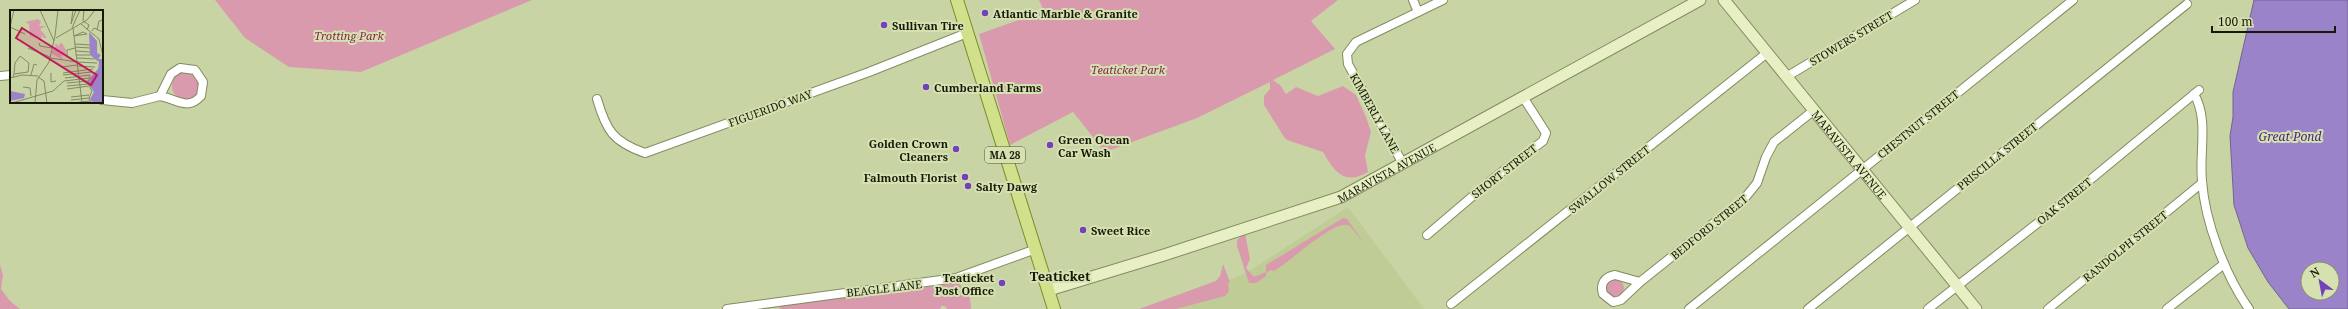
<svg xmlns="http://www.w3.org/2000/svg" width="2348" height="309" font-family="'Noto Serif',serif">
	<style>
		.built { fill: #bfcc96 }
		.green { fill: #da9aae }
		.water { fill: #9b83ca; stroke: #736390; fill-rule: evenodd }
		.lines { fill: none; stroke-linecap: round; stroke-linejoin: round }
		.minor-casing { stroke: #828c60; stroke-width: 10 }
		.secondary-casing { stroke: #828c60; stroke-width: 13 }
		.primary-casing { stroke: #7b8d2a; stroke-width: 14 }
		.minor { stroke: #fff; stroke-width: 8 }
		.secondary { stroke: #e8efc5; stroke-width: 11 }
		.primary { stroke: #d1e08b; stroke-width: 12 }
		.poi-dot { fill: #7341b9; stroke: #d6e1b2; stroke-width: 1.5 }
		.labels { text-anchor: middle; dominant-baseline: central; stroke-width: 4; stroke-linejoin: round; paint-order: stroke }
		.shield { fill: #d6e1b2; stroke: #50553b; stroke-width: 1 }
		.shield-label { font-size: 10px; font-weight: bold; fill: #161908 }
		.poi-label { font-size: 11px; font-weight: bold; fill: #161908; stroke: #d6e1b2; text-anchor: start }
		.park-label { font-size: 11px; font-style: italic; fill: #85244d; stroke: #d6e1b2 }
		.street-label { font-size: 11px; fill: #161908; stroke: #d6e1b2 }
		.water-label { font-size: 12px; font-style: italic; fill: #4a267b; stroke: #d6e1b2 }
		.quarter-label { font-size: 13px; font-weight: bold; fill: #161908; stroke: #d6e1b2 }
		.inset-road { fill: none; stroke: #818966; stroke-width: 1 }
		.view { fill: #c2185b; fill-opacity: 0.15; stroke: #c2185b; stroke-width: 2 }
		.inset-edge { fill: none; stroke: #161908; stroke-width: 2 }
	</style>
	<rect width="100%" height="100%" fill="#c9d4a5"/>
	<!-- built -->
	<path class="built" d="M1348 207 1424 309H1164L1248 272Z"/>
	<!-- green -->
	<g class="green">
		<path d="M215 0H532L361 72 289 67 245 38Z"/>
		<path d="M1039 0H1338L1311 21 1335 49 1273 80 1280 85 1286 94 1296 87 1318 96 1343 86 1356 95 1366 117 1371 132 1365 155 1368 172C1344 186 1334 171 1323 152L1287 140 1284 137 1264 105V96L1270 89V82L1197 118 1105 152 1073 112 1010 145 979 34 1044 11Z"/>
		<circle cx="186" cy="86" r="14"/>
		<path d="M1343 218 1347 219 1364 243 1349 225C1347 226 1346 225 1344 225 1329 225 1288 263 1274 271L1271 270 1266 273V276L1256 283H1249L1237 246V240L1245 233 1250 259 1246 268 1254 277 1266 272V265Z"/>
		<path d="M1223 264 1230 282 1228 283 1229 291 1225 296 1176 309H1139L1216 281 1220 276Z"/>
		<path d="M0 265 3 275 1 289 10 301 20 309H0Z"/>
		<circle cx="1615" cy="288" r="9"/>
		<path d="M959 283 970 298 971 309H947L945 306H941L940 309H779L781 305Z"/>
	</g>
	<!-- water -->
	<path class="water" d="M2254 0H2348V309H2289L2268 282 2248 248 2234 205 2230 136 2233 117V92ZM2308 269H2332V293H2308Z"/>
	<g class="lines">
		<defs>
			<g id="minor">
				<path d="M1413 0 1418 12"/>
				<path d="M180 68 195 70 203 82 201 96C188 111 176 99 160 96L171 74Z"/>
				<path d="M0 76 11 75"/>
				<path d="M1786 77 1915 0"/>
				<path d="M2194 94C2209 119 2199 152 2202 181 2205 222 2225 275 2249 309"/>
				<path d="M597 99C606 130 613 142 645 153L869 72 967 33"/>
				<path d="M102 100 132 103 160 96"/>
				<path d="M1403 164 1348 64 1347 54 1356 42 1443 0"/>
				<path d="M1427 235 1494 178 1543 141 1546 133 1523 97"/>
				<path d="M1615 275 1640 282 1621 300 1613 302 1603 294C1600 284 1604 277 1615 275Z"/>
				<path d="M1640 282 1744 199 1757 183 1766 157 1774 142 1813 111"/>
				<path d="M1451 304 1767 53"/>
				<path d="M727 309 956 278 1036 249"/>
				<path d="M1689 309 2073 0"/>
				<path d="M1808 309 2187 4"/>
				<path d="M1928 309 2039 222 2199 90"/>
				<path d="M2048 309 2202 183"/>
				<path d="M2167 309 2224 264"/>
			</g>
			<g id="secondary">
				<path id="s1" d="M1724 0 1976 309"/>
				<path id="s2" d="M1049 290 1164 255 1341 197 1700 0"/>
			</g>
			<path id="primary" d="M957 0 1054 309"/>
		</defs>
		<!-- minor casing -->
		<use href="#minor" class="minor-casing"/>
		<!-- secondary casing -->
		<use href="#secondary" class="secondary-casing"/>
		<!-- primary casing -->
		<use href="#primary" class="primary-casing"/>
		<!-- minor -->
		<use href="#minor" class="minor"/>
		<!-- secondary -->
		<use href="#secondary" class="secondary"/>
		<!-- primary -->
		<use href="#primary" class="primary"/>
	</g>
	<!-- markers -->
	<g class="poi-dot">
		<circle cx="985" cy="13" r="4"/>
		<circle cx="884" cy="25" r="4"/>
		<circle cx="926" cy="87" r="4"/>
		<circle cx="1050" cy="145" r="4"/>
		<circle cx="956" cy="149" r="4"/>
		<circle cx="965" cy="177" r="4"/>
		<circle cx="968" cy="186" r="4"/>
		<circle cx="1083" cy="230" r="4"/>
		<circle cx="1002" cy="283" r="4"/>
	</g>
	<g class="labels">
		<!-- shield labels -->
		<rect class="shield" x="985" y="147" width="40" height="16" rx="3"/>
		<g class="shield-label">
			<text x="1005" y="155">MA 28</text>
		</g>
		<!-- poi labels -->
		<g class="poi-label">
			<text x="993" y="13">Atlantic Marble &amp; Granite</text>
			<text x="892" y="25">Sullivan Tire</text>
			<text x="934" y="87">Cumberland Farms</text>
			<text x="1058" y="139">Green Ocean<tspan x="1058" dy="13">Car Wash</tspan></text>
			<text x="948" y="143" text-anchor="end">Golden Crown<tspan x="948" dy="13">Cleaners</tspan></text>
			<text x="957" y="177" text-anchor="end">Falmouth Florist</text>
			<text x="976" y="186">Salty Dawg</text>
			<text x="1091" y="230">Sweet Rice</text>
			<text x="994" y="277" text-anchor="end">Teaticket<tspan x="994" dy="13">Post Office</tspan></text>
		</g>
		<!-- park labels -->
		<g class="park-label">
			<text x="349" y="35">Trotting Park</text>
			<text x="1128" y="69">Teaticket Park</text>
		</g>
		<!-- street labels -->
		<g class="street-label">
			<text transform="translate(1851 38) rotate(-31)">STOWERS STREET</text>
			<text transform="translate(770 108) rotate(-20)">FIGUERIDO WAY</text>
			<text transform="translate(1375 113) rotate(61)">KIMBERLY LANE</text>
			<text transform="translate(1918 124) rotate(-39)">CHESTNUT STREET</text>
			<text stroke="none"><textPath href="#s1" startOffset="199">MARAVISTA AVENUE</textPath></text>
			<text transform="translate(1997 156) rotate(-39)">PRISCILLA STREET</text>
			<text transform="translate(1504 171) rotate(-38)">SHORT STREET</text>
			<text stroke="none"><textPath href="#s2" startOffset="358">MARAVISTA AVENUE</textPath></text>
			<text transform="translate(1609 179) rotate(-39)">SWALLOW STREET</text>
			<text transform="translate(2064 201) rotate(-39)">OAK STREET</text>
			<text transform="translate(1709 227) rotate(-39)">BEDFORD STREET</text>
			<text transform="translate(2125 246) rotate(-39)">RANDOLPH STREET</text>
			<text transform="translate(884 288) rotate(-7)">BEAGLE LANE</text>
		</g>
		<!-- water labels -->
		<g class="water-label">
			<text x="2290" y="136">Great Pond</text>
		</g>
		<!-- quarter labels -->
		<g class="quarter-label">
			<text x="1060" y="276">Teaticket</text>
		</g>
	</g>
	<!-- overview -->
	<g transform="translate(10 10)">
		<rect width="93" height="93" fill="#c9d4a5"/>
		<path d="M28 9 31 12 29 16H36L30 19 37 28H33V24L31 29 20 26 19 14 15 12ZM52 33 56 40 55 45 51 46 53 50 41 43 46 36 44 35 47 34 49 37V34Z" fill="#da9aae"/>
		<path d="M79 22 87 31V43L91 45 88 49H93V93H83L80 89 84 82 79 74 80 68 88 59 89 52 80 45ZM0 81 15 84 14 88 0 91Z" fill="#9b83ca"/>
		<path class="inset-road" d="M30 0 44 31M63 0 61 14 66 0M74 0 73 11 79 15 77 20M71 14 89 29 93 46M0 17 15 24M0 17 4 0M62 18 70 0M63 18 72 93M87 20 89 11 93 10M82 21 84 18 93 22M64 26 73 22 77 24 64 26M46 28 77 10 85 0M29 33 30 36 42 38M65 34 80 35M65 37 80 38M18 38 40 47M66 41 80 42M66 45H80M57 47V40L65 38M40 48 67 52M67 48 85 49M67 52 87 53M68 56 85 57M52 57 67 55M41 63V72L46 71M53 63 83 59M21 65 24 54 27 55M53 65 82 62M80 65 78 73 82 81 79 88 81 93M3 67 4 64 18 62 19 53 10 46 5 53 4 64M28 67 34 71 37 93M0 68 12 65 28 66M55 68 80 65M57 73 78 71M57 76 78 74M13 77 20 78 21 86M57 79 79 76M61 87 79 85M61 90 79 88M2 93 43 81 54 71 79 68M25 93 27 70 39 52 45 26 48 0M62 93 80 91"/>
		<path class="view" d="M12 18 87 65 81 75 6 28Z"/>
		<rect width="93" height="93" class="inset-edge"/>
	</g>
	<!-- north arrow -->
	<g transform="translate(2320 281) rotate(328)"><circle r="19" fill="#d6e1b2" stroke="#89916e"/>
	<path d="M0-3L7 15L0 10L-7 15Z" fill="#7341b9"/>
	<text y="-6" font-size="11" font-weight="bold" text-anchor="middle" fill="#161908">N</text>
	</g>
	<!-- scale -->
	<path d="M2212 26v6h123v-6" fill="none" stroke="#161908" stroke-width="2"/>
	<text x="2218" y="26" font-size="12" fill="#161908" stroke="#d6e1b2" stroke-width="3" paint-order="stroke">100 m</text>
</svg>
